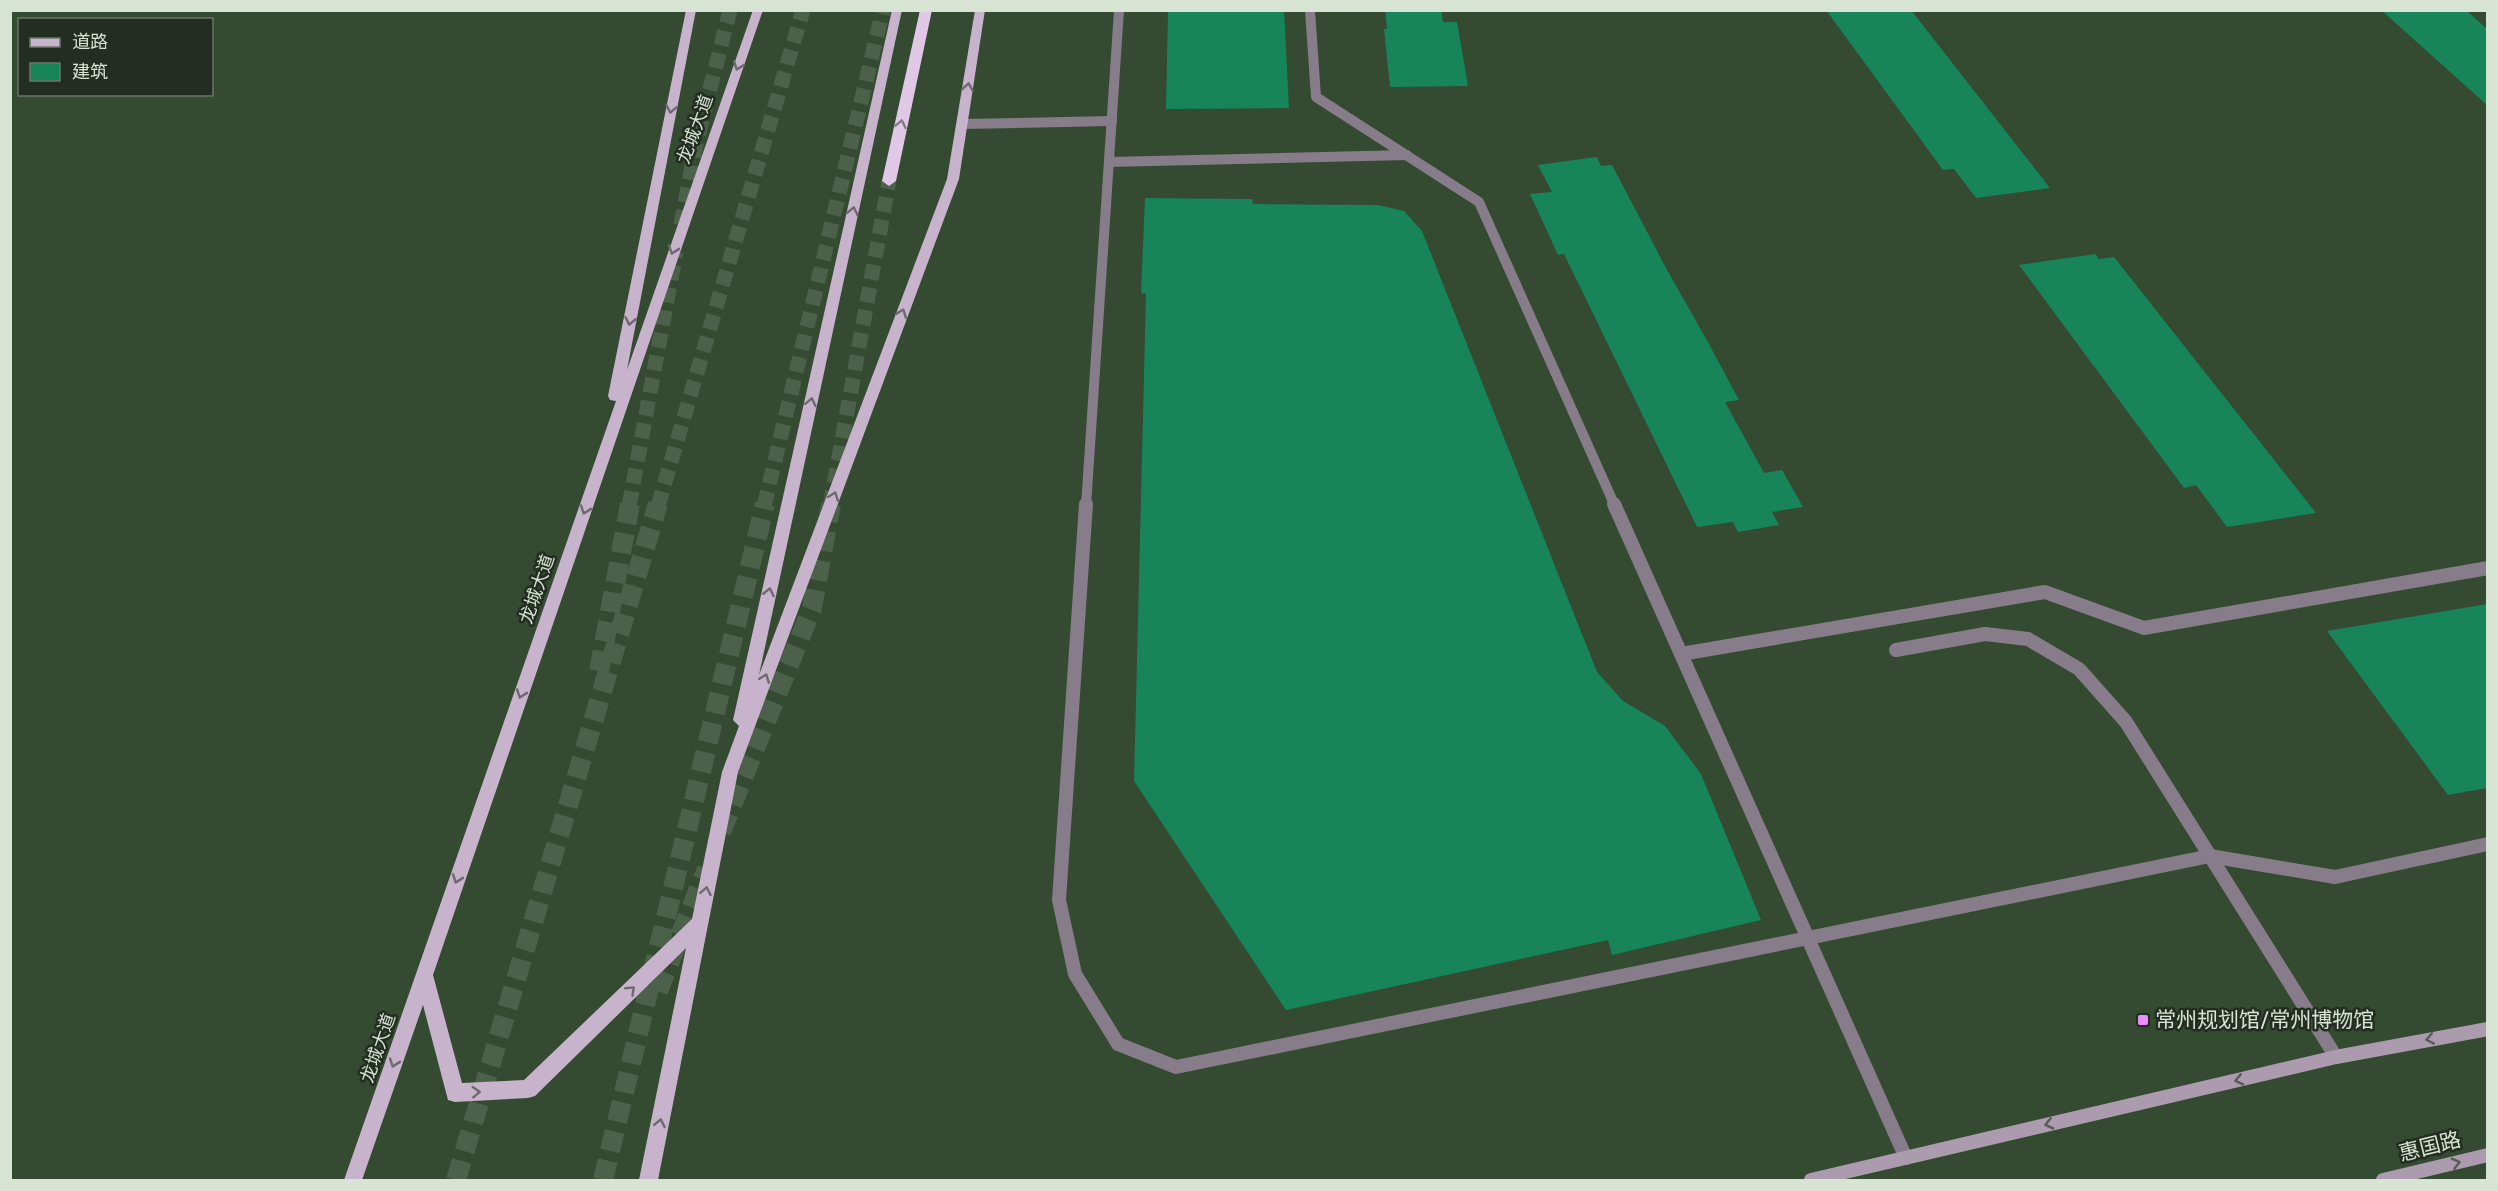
<svg xmlns="http://www.w3.org/2000/svg" width="2498" height="1191" font-family="'Varela Round','Noto Sans SC',sans-serif">
	<style>
		.building { fill: #18845a }
		.lines { fill: none; stroke-linecap: round; stroke-linejoin: round }
		.highway-tunnel-far1 { stroke: #4c6149; stroke-width: 15; stroke-dasharray: 15 8; stroke-linecap: butt }
		.highway-tunnel { stroke: #4c6149; stroke-width: 20; stroke-dasharray: 20 10; stroke-linecap: butt }
		.lane-far1 { stroke: #877c89; stroke-width: 10 }
		.lane { stroke: #877c89; stroke-width: 14 }
		.secondary { stroke: #ac9baf; stroke-width: 14 }
		.primary { fill: #c8b3cc; fill-rule: evenodd }
		.highway { fill: #e2c8e7; fill-rule: evenodd }
		.oneway { stroke: #6d696e }
		.oneway2 { stroke: #827a84 }
		.oneway3 { stroke: #5a595a }
		.poi-dot { fill: #eb8dfc; stroke: #232d21; stroke-width: 2 }
		.labels { text-anchor: middle; dominant-baseline: central; stroke-width: 5; stroke-linejoin: round; paint-order: stroke }
		.street-label { font-size: 18px; fill: #d7e4d4; stroke: #232d21 }
		.near-poi-label { font-size: 21px; fill: #d7e4d4; stroke: #232d21; text-anchor: start }
		.near-street-label { font-size: 21px; fill: #d7e4d4; stroke: #232d21 }
	</style>
	<rect width="100%" height="100%" fill="#344a31"/>
	<!-- building -->
	<g class="building">
		<path d="M1168 10H1284L1289 108 1166 109Z"/>
		<path d="M1385 10H1441L1443 22H1457L1468 86 1390 87 1384 29H1387Z"/>
		<path d="M1826 10H1911L2050 188 1976 198 1954 169 1943 170Z"/>
		<path d="M2381 10H2466L2487 29V105Z"/>
		<path d="M1597 157 1601 166 1612 165 1666 268 1709 344 1739 400 1725 402 1764 473 1782 470 1803 507 1772 512 1779 525 1738 532 1733 522 1697 527 1564 254 1558 255 1530 194 1552 192 1538 165Z"/>
		<path d="M1145 198 1252 199 1253 204 1378 205 1404 211 1422 231 1597 672 1623 701 1665 726 1701 774 1761 920 1612 955 1608 940 1286 1010 1134 781 1146 294 1141 293Z"/>
		<path d="M2095 254 2099 259 2114 257 2316 513 2227 527 2196 485 2184 488 2019 265Z"/>
		<path d="M2487 604V788L2448 795 2327 631Z"/>
	</g>
	<g class="lines">
		<!-- highway-tunnel-far1 -->
		<g class="highway-tunnel-far1">
			<path d="M681 225 696 144 730 10"/>
			<path d="M629 506 676 252"/>
			<path d="M658 506 803 10"/>
			<path d="M764 506 883 10"/>
			<path d="M830 506 889 181"/>
		</g>
		<!-- highway-tunnel -->
		<g class="highway-tunnel">
			<path d="M599 671 630 504"/>
			<path d="M721 832 812 608 831 504"/>
			<path d="M658 991 707 869"/>
			<path d="M456 1180 658 504"/>
			<path d="M603 1180 765 504"/>
		</g>
		<!-- lane-far1 -->
		<g class="lane-far1">
			<path d="M1310 10 1316 97 1479 202 1615 506"/>
			<path d="M962 124 1112 121"/>
			<path d="M1109 162 1407 155"/>
			<path d="M1086 506 1119 10"/>
		</g>
		<!-- lane -->
		<g class="lane">
			<path d="M1086 504 1059 900 1075 974 1118 1044 1176 1067 2210 856 2335 877 2488 844"/>
			<path d="M1614 504 1906 1158"/>
			<path d="M1896 650 1985 634 2028 639 2079 669 2126 722 2336 1057"/>
			<path d="M1681 654 2045 592 2144 628 2488 568"/>
		</g>
		<!-- secondary -->
		<g class="secondary">
			<path d="M1811 1180 2336 1057 2488 1029"/>
			<path d="M2383 1180 2488 1155"/>
		</g>
		<!-- primary -->
		<path class="primary" d="M686 10H696L627 370 753 10H763L433 975 462 1083 524 1080 692 919 722 772 739 726 733 720 892 10H902L759 675 947 179 975 10H985L959 179 738 772 658 1180H639L686 948 535 1096 528 1098 455 1102 448 1100 423 1005 362 1180H344L616 401 610 400 608 396Z"/>
		<!-- highway -->
		<path class="highway" d="M920 10H932L896 181 889 186 882 181Z"/>
	</g>
	<!-- one-way arrows -->
	<defs><path id="oneway-chevron" d="M-2-3.5L2.5 0L-2 3.5" fill="none" stroke-width="1.6" stroke-linecap="round" stroke-linejoin="round" transform="scale(1.5)"/></defs>
	<g class="oneway">
		<use href="#oneway-chevron" transform="translate(738 66) rotate(110)"/>
		<use href="#oneway-chevron" transform="translate(968 87) rotate(-81)"/>
		<use href="#oneway-chevron" transform="translate(671 109) rotate(101)"/>
		<use href="#oneway-chevron" transform="translate(853 211) rotate(-78)"/>
		<use href="#oneway-chevron" transform="translate(673 250) rotate(109)"/>
		<use href="#oneway-chevron" transform="translate(902 313) rotate(-69)"/>
		<use href="#oneway-chevron" transform="translate(630 321) rotate(101)"/>
		<use href="#oneway-chevron" transform="translate(811 402) rotate(-78)"/>
		<use href="#oneway-chevron" transform="translate(834 496) rotate(-69)"/>
		<use href="#oneway-chevron" transform="translate(585 510) rotate(109)"/>
		<use href="#oneway-chevron" transform="translate(769 592) rotate(-78)"/>
		<use href="#oneway-chevron" transform="translate(765 678) rotate(-69)"/>
		<use href="#oneway-chevron" transform="translate(521 694) rotate(109)"/>
		<use href="#oneway-chevron" transform="translate(457 879) rotate(109)"/>
		<use href="#oneway-chevron" transform="translate(706 891) rotate(-79)"/>
		<use href="#oneway-chevron" transform="translate(631 990) rotate(-44)"/>
		<use href="#oneway-chevron" transform="translate(394 1063) rotate(109)"/>
		<use href="#oneway-chevron" transform="translate(476 1092) rotate(-3)"/>
		<use href="#oneway-chevron" transform="translate(660 1123) rotate(-79)"/>
	</g>
	<use class="oneway2" href="#oneway-chevron" transform="translate(901 124) rotate(-78)"/>
	<g class="oneway3">
		<use href="#oneway-chevron" transform="translate(2430 1039) rotate(169)"/>
		<use href="#oneway-chevron" transform="translate(2239 1080) rotate(167)"/>
		<use href="#oneway-chevron" transform="translate(2049 1124) rotate(167)"/>
		<use href="#oneway-chevron" transform="translate(2456 1163) rotate(-14)"/>
	</g>
	<!-- markers -->
	<rect class="poi-dot" x="2137" y="1014" width="12" height="12" rx="3"/>
	<g class="labels">
		<!-- street labels -->
		<g class="street-label">
			<text transform="translate(695 129) rotate(-70)">龙城大道</text>
			<text transform="translate(537 589) rotate(-71)">龙城大道</text>
			<text transform="translate(378 1048) rotate(-71)">龙城大道</text>
		</g>
		<!-- near-poi labels -->
		<g class="near-poi-label">
			<text x="2155" y="1020">常州规划馆/常州博物馆</text>
		</g>
		<!-- near-street labels -->
		<g class="near-street-label">
			<text transform="translate(2430 1147) rotate(-14)">惠国路</text>
		</g>
	</g>
	<!-- border -->
	<rect width="2498" height="1191" fill="none" stroke="#d7e4d4" stroke-width="24"/>
	<!-- legend -->
	<rect x="18" y="18" width="195" height="78" fill="#232d21" stroke="#6b7669" stroke-width="1.5"/>
	<rect x="30" y="38" width="30" height="9" fill="#c8b3cc" stroke="#6b7669" stroke-width="1.5"/>
	<text x="72" y="48" font-size="18" fill="#d7e4d4">道路</text>
	<rect x="30" y="63" width="30" height="18" fill="#18845a" stroke="#6b7669" stroke-width="1.5"/>
	<text x="72" y="78" font-size="18" fill="#d7e4d4">建筑</text>
</svg>
